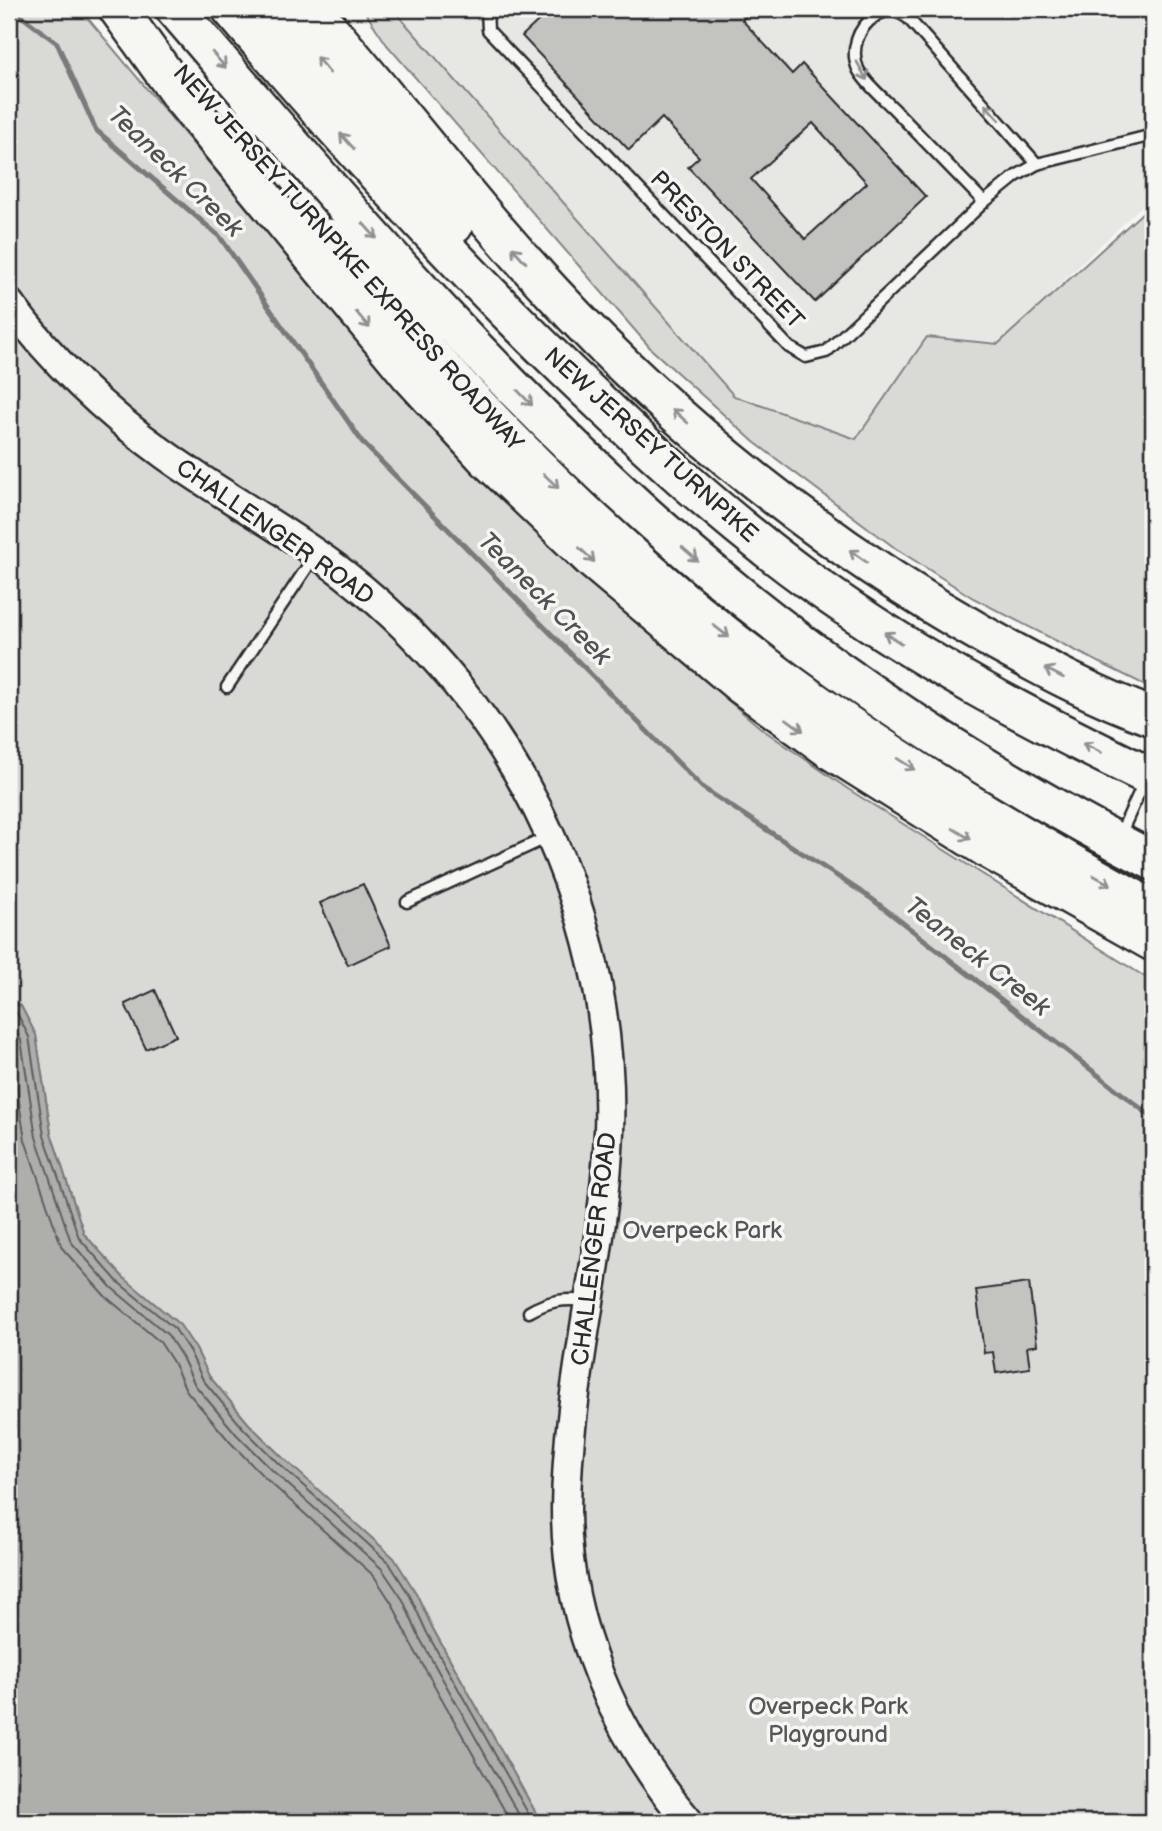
<svg xmlns="http://www.w3.org/2000/svg" width="1162" height="1831" font-family="'Balsamiq Sans',sans-serif">
	<style>
		.built { fill: #e7e7e3 }
		.green { fill: #d9d9d5; stroke: #828280; stroke-width: 2 }
		.water { fill: #aeaeab; stroke: #7a7a78; stroke-width: 2 }
		.lines { fill: none; stroke-linecap: round; stroke-linejoin: round }
		.shore { stroke: #5f5f5e; stroke-width: 2 }
		.stream { stroke: #7a7a78; stroke-width: 5 }
		.building { fill: #c3c3c0; stroke: #2b2b2b; stroke-width: 2; fill-rule: evenodd }
		.lane-casing { stroke: #2b2b2b; stroke-width: 15 }
		.secondary-casing { stroke: #2b2b2b; stroke-width: 33 }
		.highway-casing { stroke: #2b2b2b; stroke-width: 42 }
		.lane { stroke: #f6f6f2; stroke-width: 10 }
		.secondary { stroke: #f6f6f2; stroke-width: 28 }
		.highway { stroke: #f6f6f2; stroke-width: 37 }
		.oneway { stroke: #90908e }
		.labels { text-anchor: middle; dominant-baseline: central; stroke-width: 7; stroke-linejoin: round; paint-order: stroke }
		.street-label { font-size: 24px; fill: #2b2b2b; stroke: #f6f6f2 }
		.park-label { font-size: 24px; fill: #565656; stroke: #f6f6f2 }
		.water-label { font-size: 26px; font-style: italic; fill: #525251; stroke: #f6f6f2 }
	</style>
	<rect width="100%" height="100%" fill="#f6f6f2"/>
	<filter id="ink" filterUnits="userSpaceOnUse"><feTurbulence type="fractalNoise" baseFrequency=".0143" numOctaves="2"/><feDisplacementMap in="SourceGraphic" scale="14" xChannelSelector="R" yChannelSelector="G"/><feConvolveMatrix kernelMatrix="1 2 1 2 8 2 1 2 1" color-interpolation-filters="sRGB"/></filter>
	<g filter="url(#ink)">
		<!-- built -->
		<path class="built" d="M393 9H1151L1153 21V195L998 344 927 337 856 439 734 396Z"/>
		<!-- green -->
		<g class="green">
			<path d="M9 9H80L375 361 575 571 762 729 848 789 1153 982V1822H541L433 1629 416 1593 248 1423 209 1376 196 1349 123 1277 84 1234 51 1133 36 1035 21 1006 9 998Z"/>
			<path d="M363 9H402L397 14 734 396 856 439 927 337 998 344 1153 203V689L1078 652 973 598 895 548 754 442 652 350 387 45Z"/>
		</g>
		<!-- water -->
		<path class="water" d="M9 1003 21 1006 36 1035 51 1133 84 1234 123 1277 180 1325 196 1349 209 1376 248 1423 283 1458 394 1558 416 1593 433 1629 541 1822H9Z"/>
		<g class="lines">
			<!-- shore -->
			<g class="shore">
				<path d="M9 1010 17 1013 29 1037 44 1135 79 1238 118 1282 175 1329 190 1352 203 1380 243 1428 278 1463 389 1563 410 1596 427 1633 533 1822"/>
				<path d="M9 1019 21 1040 36 1137 71 1242 112 1288 168 1335 182 1357 195 1385 237 1435 272 1470 382 1569 403 1600 419 1637 523 1822"/>
				<path d="M9 1039 25 1140 62 1248 105 1296 160 1342 173 1362 186 1390 230 1442 264 1477 374 1576 393 1605 410 1642 511 1822"/>
			</g>
			<!-- stream -->
			<path class="stream" d="M12 9 57 43 96 130 220 237 363 443 703 788 872 899 1153 1118"/>
		</g>
		<!-- building -->
		<g class="building">
			<path d="M551 9H753L742 20 792 74 802 64 926 197 815 302 688 167 699 157 662 118 629 150 522 36ZM813 123 867 183 805 239 751 179Z"/>
			<path d="M363 884 391 946 348 965 320 903Z"/>
			<path d="M155 990 176 1036 146 1049 125 1004Z"/>
			<path d="M1029 1283 1037 1345 1027 1347 1030 1368 996 1373 993 1352 984 1353 976 1290Z"/>
		</g>
		<g class="lines">
			<defs>
				<g id="lane">
					<path d="M487 9 488 30 789 347 806 357 826 352 984 202 1016 176 1037 164 1153 135"/>
					<path d="M984 202C954 171 924 140 894 109 884 99 864 82 858 69 850 50 858 28 874 17 887 8 896 10 908 18L1037 164"/>
					<path d="M227 687 314 557"/>
					<path d="M1120 835 1144 782"/>
					<path d="M407 902 546 838"/>
					<path d="M529 1312C548 1301 563 1298 586 1301"/>
				</g>
				<path id="secondary" d="M9 303C52 361 105 412 164 454 222 496 287 530 344 574 439 648 515 747 560 859 595 946 612 1038 609 1132 604 1259 567 1382 566 1509 566 1624 615 1736 689 1822"/>
				<g id="highway">
					<path d="M118 9 182 98 409 374 485 457 595 562 740 684 832 751 991 851 1153 942"/>
					<path d="M175 9C344 206 514 408 714 574 849 687 997 780 1153 861"/>
					<path d="M231 9C338 134 448 256 566 370 645 446 726 521 815 585 921 661 1036 722 1153 778"/>
					<path d="M276 9 454 225"/>
					<path d="M312 9C393 102 467 200 551 291 676 427 826 546 987 637 1041 667 1095 696 1153 717"/>
					<path d="M328 238C445 375 567 506 707 620 845 732 997 823 1153 909"/>
				</g>
			</defs>
			<!-- lane casing -->
			<use href="#lane" class="lane-casing"/>
			<!-- secondary casing -->
			<use href="#secondary" class="secondary-casing"/>
			<!-- highway casing -->
			<use href="#highway" class="highway-casing"/>
			<!-- lane -->
			<use href="#lane" class="lane"/>
			<!-- secondary -->
			<use href="#secondary" class="secondary"/>
			<!-- highway -->
			<use href="#highway" class="highway"/>
		</g>
		<!-- one-way arrows -->
		<defs><path id="oneway-shaft" d="M-6 0H5M1.5-3L5.5 0L1.5 3" fill="none" stroke-width="1.6" stroke-linecap="round" stroke-linejoin="round" transform="scale(1.75)"/></defs>
		<g class="oneway">
			<use href="#oneway-shaft" transform="translate(219 60) rotate(49)"/>
			<use href="#oneway-shaft" transform="translate(323 65) rotate(-130)"/>
			<use href="#oneway-shaft" transform="translate(862 71) rotate(61)"/>
			<use href="#oneway-shaft" transform="translate(992 112) rotate(-132)"/>
			<use href="#oneway-shaft" transform="translate(347 141) rotate(-132)"/>
			<use href="#oneway-shaft" transform="translate(370 231) rotate(48)"/>
			<use href="#oneway-shaft" transform="translate(519 255) rotate(-132)"/>
			<use href="#oneway-shaft" transform="translate(363 320) rotate(50)"/>
			<use href="#oneway-shaft" transform="translate(525 398) rotate(46)"/>
			<use href="#oneway-shaft" transform="translate(680 416) rotate(-138)"/>
			<use href="#oneway-shaft" transform="translate(551 481) rotate(44)"/>
			<use href="#oneway-shaft" transform="translate(690 554) rotate(41)"/>
			<use href="#oneway-shaft" transform="translate(587 555) rotate(43)"/>
			<use href="#oneway-shaft" transform="translate(858 556) rotate(-145)"/>
			<use href="#oneway-shaft" transform="translate(721 631) rotate(38)"/>
			<use href="#oneway-shaft" transform="translate(893 638) rotate(-147)"/>
			<use href="#oneway-shaft" transform="translate(1054 673) rotate(-153)"/>
			<use href="#oneway-shaft" transform="translate(795 725) rotate(36)"/>
			<use href="#oneway-shaft" transform="translate(1092 748) rotate(-154)"/>
			<use href="#oneway-shaft" transform="translate(906 764) rotate(32)"/>
			<use href="#oneway-shaft" transform="translate(962 834) rotate(31)"/>
			<use href="#oneway-shaft" transform="translate(1102 880) rotate(29)"/>
		</g>
	</g>
	<g class="labels">
		<!-- street labels -->
		<g class="street-label">
			<text transform="translate(727 250) rotate(46)">PRESTON STREET</text>
			<text transform="translate(348 258) rotate(48)">NEW JERSEY TURNPIKE EXPRESS ROADWAY</text>
			<text transform="translate(651 445) rotate(42)">NEW JERSEY TURNPIKE</text>
			<text transform="translate(275 532) rotate(35)">CHALLENGER ROAD</text>
			<text transform="translate(594 1249) rotate(-83)">CHALLENGER ROAD</text>
		</g>
		<!-- park labels -->
		<g class="park-label">
			<text x="702" y="1230">Overpeck Park</text>
			<text x="828" y="1706">Overpeck Park<tspan x="828" dy="28">Playground</tspan></text>
		</g>
		<!-- water labels -->
		<g class="water-label">
			<text transform="translate(175 172) rotate(44)">Teaneck Creek</text>
			<text transform="translate(544 599) rotate(45)">Teaneck Creek</text>
			<text transform="translate(977 957) rotate(38)">Teaneck Creek</text>
		</g>
	</g>
	<!-- margin -->
	<rect width="1162" height="1831" fill="none" stroke="#f6f6f2" stroke-width="35"/>
	<rect x="18" y="18" width="1127" height="1796" fill="none" stroke="#2b2b2b" stroke-width="2.5" filter="url(#ink)"/>
</svg>
